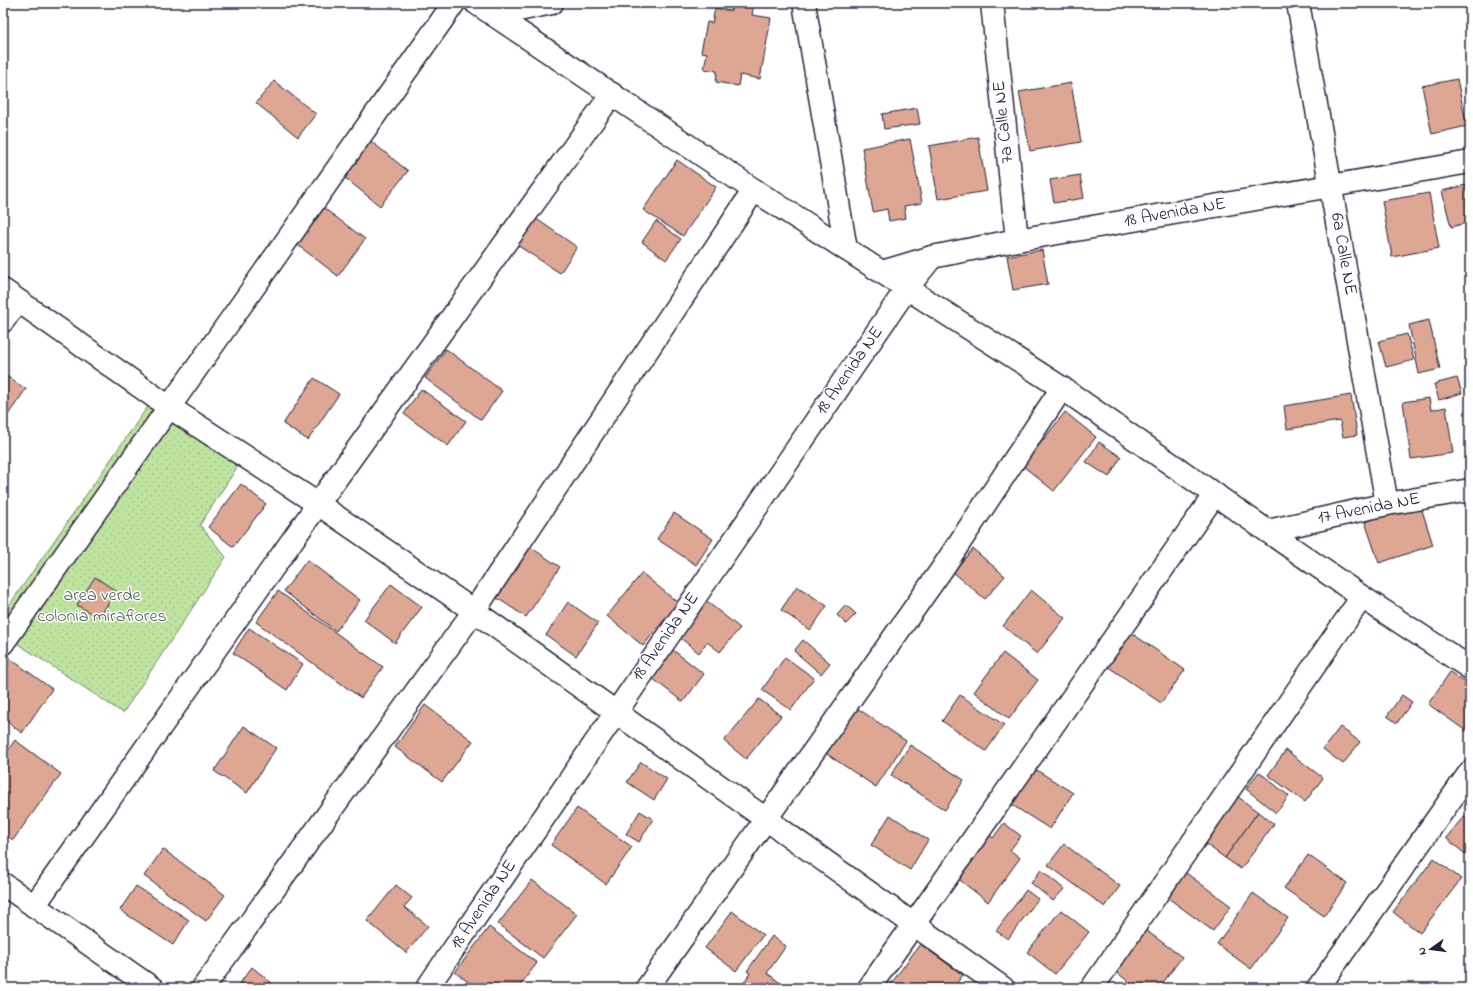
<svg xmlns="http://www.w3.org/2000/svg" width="1473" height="991" font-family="'Indie Flower',sans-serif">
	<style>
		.park { fill: url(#park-dots); stroke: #70836d }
		.building { fill: #dda793; stroke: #22223b }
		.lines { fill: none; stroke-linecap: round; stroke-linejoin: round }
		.street-casing { stroke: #22223b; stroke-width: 25 }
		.street { stroke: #fff; stroke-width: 22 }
		.labels { text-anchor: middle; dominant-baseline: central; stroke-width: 3; stroke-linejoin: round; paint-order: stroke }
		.street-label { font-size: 18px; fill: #22223b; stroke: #fff }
		.park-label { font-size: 18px; fill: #515c59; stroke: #fff }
	</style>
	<defs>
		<pattern id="park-dots" width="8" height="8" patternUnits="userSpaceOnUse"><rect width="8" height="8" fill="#bfe49f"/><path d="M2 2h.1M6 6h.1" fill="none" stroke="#a4c38a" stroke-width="1.8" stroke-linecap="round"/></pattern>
	</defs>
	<rect width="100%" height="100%" fill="#fff"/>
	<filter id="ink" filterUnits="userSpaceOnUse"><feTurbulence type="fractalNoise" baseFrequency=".025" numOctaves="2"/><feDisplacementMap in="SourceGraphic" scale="8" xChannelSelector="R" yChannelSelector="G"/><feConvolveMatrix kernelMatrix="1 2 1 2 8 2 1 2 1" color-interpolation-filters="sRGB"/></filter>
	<g filter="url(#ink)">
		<!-- park -->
		<path class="park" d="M160 389 250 447 200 525 226 557 123 713 3 634V614Z"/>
		<!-- building -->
		<g class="building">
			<path d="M733 3H754L752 15 771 18 760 79 740 75 738 86 716 82 717 71 704 69 707 53 701 52 707 22 712 23 715 8 731 11Z"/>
			<path d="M1457 79 1467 126 1432 134 1422 86Z"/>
			<path d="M274 81 316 114 298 137 256 103Z"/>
			<path d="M1071 83 1081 142 1030 151 1019 92Z"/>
			<path d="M917 108 920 124 884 129 882 114Z"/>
			<path d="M978 137 987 191 938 199 929 146Z"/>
			<path d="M367 138 408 171 380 206 339 173Z"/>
			<path d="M910 139 922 203 904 206 906 218 889 221 887 209 873 212 862 148Z"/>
			<path d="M677 160 716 187 683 236 643 210Z"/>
			<path d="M1080 175 1084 198 1054 203 1050 180Z"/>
			<path d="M1470 184V222L1451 227 1442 191Z"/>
			<path d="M1429 193 1439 248 1392 257 1382 201Z"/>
			<path d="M317 203 365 239 338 276 290 239Z"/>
			<path d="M535 218 577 247 560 273 517 245Z"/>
			<path d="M656 221 681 239 666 260 642 242Z"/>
			<path d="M1042 250 1048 284 1013 290 1007 256Z"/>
			<path d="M1429 320 1440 369 1419 374 1409 325Z"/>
			<path d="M1407 334 1414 360 1386 367 1379 341Z"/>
			<path d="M446 349 502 391 481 420 425 378Z"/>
			<path d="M3 374 26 389 5 419 3 418Z"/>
			<path d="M314 378 339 394 308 440 283 424Z"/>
			<path d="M1457 378 1462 393 1439 400 1434 384Z"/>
			<path d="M421 389 466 421 448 446 404 414Z"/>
			<path d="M1351 395 1357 435 1343 437 1340 421 1287 429 1284 406Z"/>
			<path d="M1429 398 1431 410 1446 407 1453 453 1411 459 1403 402Z"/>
			<path d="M1065 412 1096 437 1054 491 1023 466Z"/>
			<path d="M1099 442 1121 457 1109 477 1086 462Z"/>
			<path d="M241 484 266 504 233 547 208 527Z"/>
			<path d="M1420 504 1433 545 1379 563 1365 522Z"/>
			<path d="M674 513 713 539 696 565 657 539Z"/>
			<path d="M530 547 560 567 526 617 497 598Z"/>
			<path d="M973 549 1005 576 985 599 953 572Z"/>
			<path d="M307 560 360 600 336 631 284 591Z"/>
			<path d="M642 573 678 603 643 646 607 616Z"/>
			<path d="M95 577 116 591 99 618 77 605Z"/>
			<path d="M391 584 422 607 395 643 364 620Z"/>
			<path d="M797 586 827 606 810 630 781 610Z"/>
			<path d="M1031 590 1065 618 1037 654 1003 626Z"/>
			<path d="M278 591 383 667 361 698 256 622Z"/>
			<path d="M706 601 740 628 720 652 707 642 699 653 678 636Z"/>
			<path d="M568 602 598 623 576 656 546 635Z"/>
			<path d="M846 605 856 614 846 624 837 615Z"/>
			<path d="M249 628 303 664 287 690 233 653Z"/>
			<path d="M1130 632 1185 670 1161 703 1107 666Z"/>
			<path d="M803 640 830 663 821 674 794 651Z"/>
			<path d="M669 647 704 674 683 702 648 675Z"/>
			<path d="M1003 653 1038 680 1009 719 974 692Z"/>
			<path d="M8 657 52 689 22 733 3 719V665Z"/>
			<path d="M785 657 814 678 791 710 762 690Z"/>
			<path d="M1450 672 1470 686V726L1466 731 1428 704Z"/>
			<path d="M960 695 1004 725 986 751 942 721Z"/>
			<path d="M1402 695 1412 702 1397 723 1387 716Z"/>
			<path d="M759 699 781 716 746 759 724 741Z"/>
			<path d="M425 705 473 741 442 782 395 747Z"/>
			<path d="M854 706 906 741 876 787 824 752Z"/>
			<path d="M244 726 276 748 247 793 214 771Z"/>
			<path d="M1340 727 1360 742 1343 764 1323 749Z"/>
			<path d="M15 740 61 774 13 840 3 833V757Z"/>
			<path d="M910 745 964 780 945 810 891 775Z"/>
			<path d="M1286 750 1323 778 1305 802 1268 775Z"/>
			<path d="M641 762 667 779 654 800 627 782Z"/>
			<path d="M1035 769 1073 793 1050 829 1012 805 1019 795 1014 791 1024 774 1030 778Z"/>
			<path d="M1259 772 1289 796 1276 813 1246 789Z"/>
			<path d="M1237 796 1258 812 1225 858 1203 842Z"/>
			<path d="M577 808 632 847 606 884 551 845Z"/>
			<path d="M640 811 653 819 639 842 626 834Z"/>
			<path d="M1258 812 1274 824 1241 869 1225 858Z"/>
			<path d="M890 815 928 840 910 870 871 845Z"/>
			<path d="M1464 816 1470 821V858L1446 838Z"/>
			<path d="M1004 823 1021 836 1010 850 1020 858 988 902 952 874 984 830 993 838Z"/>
			<path d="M1064 844 1120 886 1105 907 1048 865Z"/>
			<path d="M163 849 225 895 206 921 144 876Z"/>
			<path d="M1308 855 1347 883 1324 916 1284 888Z"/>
			<path d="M1434 858 1461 879 1420 933 1393 912Z"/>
			<path d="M1041 870 1064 889 1053 901 1031 883Z"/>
			<path d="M1182 870 1231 906 1213 931 1164 895Z"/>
			<path d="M532 880 577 914 543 958 498 924Z"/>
			<path d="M396 885 412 898 404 907 428 926 406 953 367 921Z"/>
			<path d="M136 886 189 920 173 945 120 910Z"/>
			<path d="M1026 890 1038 899 1008 939 996 931Z"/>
			<path d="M1253 893 1288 918 1251 969 1217 944Z"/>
			<path d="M1061 910 1089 932 1055 974 1027 952Z"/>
			<path d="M732 911 763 935 736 971 705 948Z"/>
			<path d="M489 927 537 963 518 988H476L455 972Z"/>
			<path d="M1143 928 1182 957 1159 988H1137L1112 969Z"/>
			<path d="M772 936 786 946 767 973 787 988H749L743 984 750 973 747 971Z"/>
			<path d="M920 944 963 975 953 988H888Z"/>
			<path d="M252 967 278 988H236Z"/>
		</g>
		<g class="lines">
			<defs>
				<g id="street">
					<path d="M476 3 754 190 1062 388 1362 597 1470 668"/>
					<path d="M804 3 846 249"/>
					<path d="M992 3 1017 240"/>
					<path d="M1298 3 1387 504"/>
					<path d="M495 15 552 3"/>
					<path d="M882 272 932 257 1017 240 1470 162"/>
					<path d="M3 290 169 407 318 504 474 611 1003 988"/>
					<path d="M3 321 18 301"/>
					<path d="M1268 531 1387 504 1470 490"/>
					<path d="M3 643 454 3"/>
					<path d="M3 884 152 988"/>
					<path d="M34 906 318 504 612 94"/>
					<path d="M203 988 474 611 754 190"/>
					<path d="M427 988 907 288 932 257"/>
					<path d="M647 988 942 569 1062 388"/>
					<path d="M869 988 1215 494"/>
					<path d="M1092 988 1362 597"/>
					<path d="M1318 988 1470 772"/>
				</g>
			</defs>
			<!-- street casing -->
			<use href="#street" class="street-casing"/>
			<!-- street -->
			<use href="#street" class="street"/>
		</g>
	</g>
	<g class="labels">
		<!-- street labels -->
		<g class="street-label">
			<text transform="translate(1004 122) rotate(-96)">7a Calle NE</text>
			<text transform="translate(1175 213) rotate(-10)">18 Avenida NE</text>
			<text transform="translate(1343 254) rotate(80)">6a Calle NE</text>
			<text transform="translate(850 371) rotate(-55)">18 Avenida NE</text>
			<text transform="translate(1369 509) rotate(-11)">17 Avenida NE</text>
			<text transform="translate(666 637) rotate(-55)">18 Avenida NE</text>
			<text transform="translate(484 905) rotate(-56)">18 Avenida NE</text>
		</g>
		<!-- park labels -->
		<g class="park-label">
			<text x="102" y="596">area verde<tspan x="102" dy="21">colonia miraflores</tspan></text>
		</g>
	</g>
	<!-- margin -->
	<rect width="1473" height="991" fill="none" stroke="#fff" stroke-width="16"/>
	<rect x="8" y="8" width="1457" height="975" fill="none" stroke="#22223b" stroke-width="1.5" filter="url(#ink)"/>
	<!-- north arrow -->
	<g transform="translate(1431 949) rotate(256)" stroke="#ffffff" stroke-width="3" paint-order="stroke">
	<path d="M0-3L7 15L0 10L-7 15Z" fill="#22223b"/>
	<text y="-6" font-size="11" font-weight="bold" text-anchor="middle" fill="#22223b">N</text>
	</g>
</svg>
